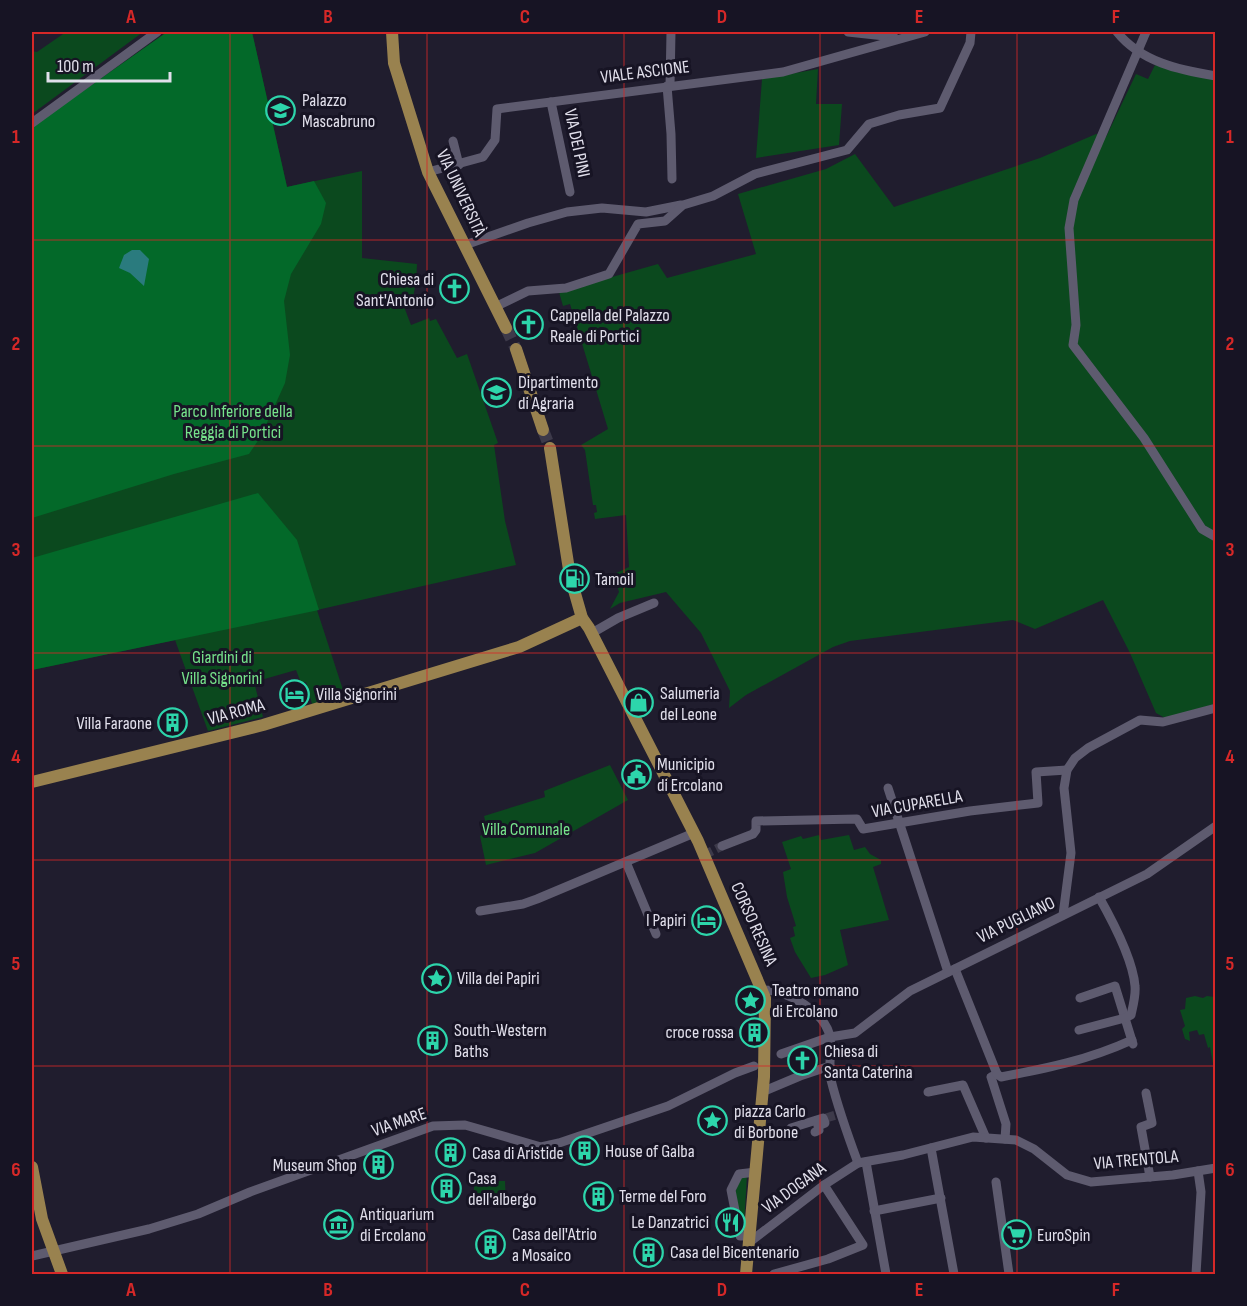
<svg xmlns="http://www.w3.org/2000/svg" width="1247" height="1306" font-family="'Sofia Sans Condensed',sans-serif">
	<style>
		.green { fill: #0b491e }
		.forest { fill: #036929 }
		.water { fill: #2a7b7e }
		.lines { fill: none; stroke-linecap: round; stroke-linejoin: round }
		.minor-tunnel { stroke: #3d3a4a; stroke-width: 9; stroke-dasharray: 9 4.5; stroke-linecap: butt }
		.major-tunnel { stroke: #3d3a4a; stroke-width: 12; stroke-dasharray: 12 6; stroke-linecap: butt }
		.minor { stroke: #5e5b6f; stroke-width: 9 }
		.major { stroke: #99824f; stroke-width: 12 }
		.grid { fill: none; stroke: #d62828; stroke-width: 1.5; stroke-opacity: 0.55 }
		.labels { text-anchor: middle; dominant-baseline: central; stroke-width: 6; stroke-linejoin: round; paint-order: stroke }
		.street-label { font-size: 18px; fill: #e1dfeb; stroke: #171424 }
		.poi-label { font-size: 18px; fill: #e1dfeb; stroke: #171424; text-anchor: start }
		.park-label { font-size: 18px; fill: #76e38b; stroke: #171424 }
		.neatline { fill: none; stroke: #d62828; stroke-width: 2 }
		.grid-label { font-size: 20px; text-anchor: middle; font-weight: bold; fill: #d62828 }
	</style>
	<rect width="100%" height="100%" fill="#201d2e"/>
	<!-- green -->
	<g class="green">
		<path d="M66 32H143L32 114V51L37 52Z"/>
		<path d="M167 32H252L287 187 362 171V258L417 264 416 283 413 297 404 295 403 304 411 325 429 318 430 321 436 319 457 358 467 354 498 443 494 445 505 521 516 565 317 610 344 693 312 704 306 682 301 683 296 670 254 682 263 717 208 731 175 640 32 670V127Z"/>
		<path d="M1155 65 1215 80V704L1165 718 1156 713 1130 653 1103 600 1035 629 1013 620 850 641 833 647 746 695 729 708 730 691 701 633 666 592 620 603 610 609 619 592 615 579 618 578 616 573 629 567 626 515 595 519 594 513 597 512 596 505H593L585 450 581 445 608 429 570 304 563 306 559 292 658 264 667 278 756 254 738 194 826 169 855 154 894 207 1040 158 1096 134 1106 137 1136 74 1148 79Z"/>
		<path d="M818 69 816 104H842L839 145 756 158 762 79Z"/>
		<path d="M610 765 628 800 535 853 486 865 480 836 488 832 484 816 545 797 544 791Z"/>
		<path d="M819 835 821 840 849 835 854 850 865 847 870 854 881 860V864L873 867 889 920 840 930 848 965 825 975 811 978 795 952 790 938 795 936 793 927 796 926 787 897 783 872 791 869 782 842 801 836 803 839Z"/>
		<path d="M1195 996 1203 998 1207 996 1215 997V1064H1213L1210 1047 1208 1048 1204 1034 1199 1035 1197 1030 1189 1032 1190 1041 1185 1039 1182 1029 1185 1026 1180 1010 1185 1009 1186 998Z"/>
		<path d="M740 1174 747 1175 744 1226 739 1227 734 1198Z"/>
		<path d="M474 1181H505L506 1204H474Z"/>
	</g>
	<!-- forest -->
	<g class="forest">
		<path d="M167 32H252L287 187 314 181 326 203 321 224 291 274 284 301 290 355 285 383 261 436 249 454 174 474 32 518V127Z"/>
		<path d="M258 493 297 540 319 610 32 670V558Z"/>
	</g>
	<!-- water -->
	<path class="water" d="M132 250H140L149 259 144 286 130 273 119 268 124 255Z"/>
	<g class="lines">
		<!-- minor-tunnel -->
		<g class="minor-tunnel">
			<path d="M704 855 722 846"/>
			<path d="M826 1118 836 1115"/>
		</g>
		<!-- major-tunnel -->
		<g class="major-tunnel">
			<path d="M506 328 516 349"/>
			<path d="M543 430 550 448"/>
		</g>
		<!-- minor -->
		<g class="minor">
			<path d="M848 32 894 37"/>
			<path d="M1117 32C1141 62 1179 70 1216 76"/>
			<path d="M1146 32 1074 200 1069 228 1076 325 1073 345 1144 438 1202 529 1216 537"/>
			<path d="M667 86 671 134 672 179"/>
			<path d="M670 86 671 32"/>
			<path d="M551 102 570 192"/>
			<path d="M32 123 157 32"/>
			<path d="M453 141 459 165"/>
			<path d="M428 172 483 157 495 140 497 109 783 72 925 32"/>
			<path d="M465 245 528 223 567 212 602 208 646 212 681 205"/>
			<path d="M495 307 528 291 566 288 609 274 638 224 665 221 683 205 713 196 755 174 847 150 869 124 899 115 940 108 970 43 971 32"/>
			<path d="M592 633 618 618 654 603"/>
			<path d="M888 788 948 972"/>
			<path d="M722 846 753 834 756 830V821L857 819 863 829 970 811 1038 803 1036 772 1067 770"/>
			<path d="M626 862 656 934"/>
			<path d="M480 911 523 904 537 899 694 833"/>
			<path d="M1063 915 1071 853 1064 788 1067 770 1075 758 1088 748 1140 720 1163 722 1216 708"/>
			<path d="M955 969 997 1074 991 1077 1006 1124 1005 1139"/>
			<path d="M763 990C786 989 827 1013 830 1038 832 1051 828 1066 831 1080 838 1108 848 1136 858 1163"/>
			<path d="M1080 998 1115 986 1133 1044"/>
			<path d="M1079 1030 1125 1018 1131 1015C1133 1006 1136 995 1135 986 1133 961 1112 920 1099 897"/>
			<path d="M781 1054 830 1037 855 1033 910 991 1147 874 1216 826"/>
			<path d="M997 1074 1001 1077C1048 1068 1088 1060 1132 1040"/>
			<path d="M762 1092 800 1076 830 1066"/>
			<path d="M928 1092 963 1085 986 1138"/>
			<path d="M1146 1093 1152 1123 1141 1127 1150 1177"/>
			<path d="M791 1128 823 1118 825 1123 818 1126 819 1130 815 1132"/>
			<path d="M931 1148 954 1274"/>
			<path d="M866 1162 886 1274"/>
			<path d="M996 1182 1009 1274"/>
			<path d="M874 1211 941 1198"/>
			<path d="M751 1236H740L731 1190 739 1174 756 1172"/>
			<path d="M751 1241 824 1185 858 1163 903 1155 973 1137 1016 1140 1034 1149 1067 1175 1091 1182 1173 1175 1216 1168"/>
			<path d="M32 1256 149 1229 198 1214 250 1192 433 1126 465 1125 541 1147 559 1143 668 1106 735 1073 754 1066"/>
			<path d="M774 1274 828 1259 863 1245 824 1185"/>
			<path d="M1196 1274 1201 1192 1198 1171"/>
		</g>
		<!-- major -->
		<g class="major">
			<path d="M392 32 394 63 428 172 506 328"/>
			<path d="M516 349 543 430"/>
			<path d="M550 448 570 576 582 618 589 628 698 841 765 998 764 1077 746 1274"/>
			<path d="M32 782 263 725 519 647 582 618"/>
			<path d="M32 1167 42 1219 62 1274"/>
		</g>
	</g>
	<!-- grid -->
	<path class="grid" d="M230 32V1274M427 32V1274M624 32V1274M820 32V1274M1017 32V1274M32 240H1216M32 446H1216M32 653H1216M32 860H1216M32 1066H1216"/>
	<!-- icons -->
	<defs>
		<symbol id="university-ring" viewBox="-11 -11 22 22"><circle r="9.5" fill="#171424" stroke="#2dd5ab" stroke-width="1.5"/><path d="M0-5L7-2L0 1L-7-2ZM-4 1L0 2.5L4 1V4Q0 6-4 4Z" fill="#2dd5ab"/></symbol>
		<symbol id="church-ring" viewBox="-11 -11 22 22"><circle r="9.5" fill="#171424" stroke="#2dd5ab" stroke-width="1.5"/><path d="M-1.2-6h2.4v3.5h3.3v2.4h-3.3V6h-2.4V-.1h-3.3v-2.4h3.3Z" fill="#2dd5ab"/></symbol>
		<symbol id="fuel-ring" viewBox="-11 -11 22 22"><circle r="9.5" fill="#171424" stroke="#2dd5ab" stroke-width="1.5"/><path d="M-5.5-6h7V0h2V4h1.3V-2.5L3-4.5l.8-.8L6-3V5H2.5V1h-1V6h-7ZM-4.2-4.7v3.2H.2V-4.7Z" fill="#2dd5ab"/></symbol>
		<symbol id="hotel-ring" viewBox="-11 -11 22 22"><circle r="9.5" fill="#171424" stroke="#2dd5ab" stroke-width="1.5"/><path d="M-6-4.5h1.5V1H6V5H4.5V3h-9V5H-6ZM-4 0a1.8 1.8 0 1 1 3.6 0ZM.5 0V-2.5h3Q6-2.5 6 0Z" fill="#2dd5ab"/></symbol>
		<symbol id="shop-ring" viewBox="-11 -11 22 22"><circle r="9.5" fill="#171424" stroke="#2dd5ab" stroke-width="1.5"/><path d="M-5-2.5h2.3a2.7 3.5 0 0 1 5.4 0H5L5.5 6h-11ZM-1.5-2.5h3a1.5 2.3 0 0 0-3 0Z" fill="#2dd5ab"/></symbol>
		<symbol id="building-ring" viewBox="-11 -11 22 22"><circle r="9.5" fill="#171424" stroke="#2dd5ab" stroke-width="1.5"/><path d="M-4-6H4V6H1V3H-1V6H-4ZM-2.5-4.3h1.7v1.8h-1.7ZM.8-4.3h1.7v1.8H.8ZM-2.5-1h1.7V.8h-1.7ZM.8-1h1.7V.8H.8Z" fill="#2dd5ab"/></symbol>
		<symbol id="civic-ring" viewBox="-11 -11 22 22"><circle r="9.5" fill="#171424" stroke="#2dd5ab" stroke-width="1.5"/><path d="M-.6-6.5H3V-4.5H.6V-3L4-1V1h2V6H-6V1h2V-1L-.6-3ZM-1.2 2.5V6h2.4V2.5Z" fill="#2dd5ab"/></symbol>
		<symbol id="sight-ring" viewBox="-11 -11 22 22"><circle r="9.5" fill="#171424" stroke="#2dd5ab" stroke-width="1.5"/><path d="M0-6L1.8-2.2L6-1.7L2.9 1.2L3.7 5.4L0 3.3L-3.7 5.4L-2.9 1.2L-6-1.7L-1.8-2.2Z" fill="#2dd5ab"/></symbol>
		<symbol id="restaurant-ring" viewBox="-11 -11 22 22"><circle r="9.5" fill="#171424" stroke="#2dd5ab" stroke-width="1.5"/><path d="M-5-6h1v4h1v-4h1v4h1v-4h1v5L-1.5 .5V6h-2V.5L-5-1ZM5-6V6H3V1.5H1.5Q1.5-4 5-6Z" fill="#2dd5ab"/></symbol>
		<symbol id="museum-ring" viewBox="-11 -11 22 22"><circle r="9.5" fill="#171424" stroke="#2dd5ab" stroke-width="1.5"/><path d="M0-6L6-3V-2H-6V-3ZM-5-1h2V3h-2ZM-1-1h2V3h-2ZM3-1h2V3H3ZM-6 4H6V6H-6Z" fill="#2dd5ab"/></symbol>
		<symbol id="supermarket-ring" viewBox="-11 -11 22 22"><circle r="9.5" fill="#171424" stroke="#2dd5ab" stroke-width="1.5"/><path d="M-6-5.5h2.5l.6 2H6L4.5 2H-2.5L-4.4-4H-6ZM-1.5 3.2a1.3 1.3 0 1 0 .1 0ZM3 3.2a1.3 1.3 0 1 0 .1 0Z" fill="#2dd5ab"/></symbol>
	</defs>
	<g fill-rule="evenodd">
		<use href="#university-ring" x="264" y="94" width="33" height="33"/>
		<use href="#church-ring" x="438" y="272" width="33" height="33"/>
		<use href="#church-ring" x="512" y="308" width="33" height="33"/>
		<use href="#university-ring" x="480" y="376" width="33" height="33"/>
		<use href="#fuel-ring" x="558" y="562" width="33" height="33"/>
		<use href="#hotel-ring" x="278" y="678" width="33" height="33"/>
		<use href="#shop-ring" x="622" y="686" width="33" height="33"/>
		<use href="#building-ring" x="156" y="706" width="33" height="33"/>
		<use href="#civic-ring" x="620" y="758" width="33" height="33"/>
		<use href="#hotel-ring" x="690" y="904" width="33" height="33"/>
		<use href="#sight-ring" x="420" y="962" width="33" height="33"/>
		<use href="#sight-ring" x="734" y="984" width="33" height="33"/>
		<use href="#building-ring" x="738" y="1016" width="33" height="33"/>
		<use href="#building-ring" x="416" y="1024" width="33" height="33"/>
		<use href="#church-ring" x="786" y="1044" width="33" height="33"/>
		<use href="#sight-ring" x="696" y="1104" width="33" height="33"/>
		<use href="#building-ring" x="568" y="1134" width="33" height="33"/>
		<use href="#building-ring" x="434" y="1136" width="33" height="33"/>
		<use href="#building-ring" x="362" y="1148" width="33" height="33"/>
		<use href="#building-ring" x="430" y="1172" width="33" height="33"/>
		<use href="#building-ring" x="582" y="1180" width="33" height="33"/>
		<use href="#restaurant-ring" x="714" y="1206" width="33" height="33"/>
		<use href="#museum-ring" x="322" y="1208" width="33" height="33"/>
		<use href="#supermarket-ring" x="1000" y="1218" width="33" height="33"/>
		<use href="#building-ring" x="474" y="1228" width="33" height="33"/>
		<use href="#building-ring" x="632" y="1236" width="33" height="33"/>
	</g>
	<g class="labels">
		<!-- street labels -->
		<g class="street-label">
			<text transform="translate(645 72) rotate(-7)">VIALE ASCIONE</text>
			<text transform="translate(577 143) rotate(78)">VIA DEI PINI</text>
			<text transform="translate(461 193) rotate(65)">VIA UNIVERSITÀ</text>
			<text transform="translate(236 712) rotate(-15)">VIA ROMA</text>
			<text transform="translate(917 804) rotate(-10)">VIA CUPARELLA</text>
			<text transform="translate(1016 920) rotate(-26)">VIA PUGLIANO</text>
			<text transform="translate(754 924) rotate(66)">CORSO RESINA</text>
			<text transform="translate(399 1122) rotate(-19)">VIA MARE</text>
			<text transform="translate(1136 1160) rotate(-5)">VIA TRENTOLA</text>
			<text transform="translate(794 1188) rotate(-36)">VIA DOGANA</text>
		</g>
		<!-- poi labels -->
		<g class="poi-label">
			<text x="302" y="100">Palazzo<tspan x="302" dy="21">Mascabruno</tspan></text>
			<text x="434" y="279" text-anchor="end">Chiesa di<tspan x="434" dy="21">Sant'Antonio</tspan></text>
			<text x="550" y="315">Cappella del Palazzo<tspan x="550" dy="21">Reale di Portici</tspan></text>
			<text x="518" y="382">Dipartimento<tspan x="518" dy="21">di Agraria</tspan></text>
			<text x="595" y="579">Tamoil</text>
			<text x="660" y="693">Salumeria<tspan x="660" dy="21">del Leone</tspan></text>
			<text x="316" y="694">Villa Signorini</text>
			<text x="152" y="723" text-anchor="end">Villa Faraone</text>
			<text x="657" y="764">Municipio<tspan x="657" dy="21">di Ercolano</tspan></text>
			<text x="686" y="920" text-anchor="end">I Papiri</text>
			<text x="457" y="978">Villa dei Papiri</text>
			<text x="772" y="990">Teatro romano<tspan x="772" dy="21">di Ercolano</tspan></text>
			<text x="454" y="1030">South-Western<tspan x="454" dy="21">Baths</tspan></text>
			<text x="734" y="1032" text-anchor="end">croce rossa</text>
			<text x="824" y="1051">Chiesa di<tspan x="824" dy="21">Santa Caterina</tspan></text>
			<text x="734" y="1111">piazza Carlo<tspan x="734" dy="21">di Borbone</tspan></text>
			<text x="605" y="1151">House of Galba</text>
			<text x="472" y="1153">Casa di Aristide</text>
			<text x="357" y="1165" text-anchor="end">Museum Shop</text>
			<text x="468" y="1178">Casa<tspan x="468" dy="21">dell'albergo</tspan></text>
			<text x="619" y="1196">Terme del Foro</text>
			<text x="360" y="1214">Antiquarium<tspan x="360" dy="21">di Ercolano</tspan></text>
			<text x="709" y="1222" text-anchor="end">Le Danzatrici</text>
			<text x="512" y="1234">Casa dell'Atrio<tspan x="512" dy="21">a Mosaico</tspan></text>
			<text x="1037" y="1235">EuroSpin</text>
			<text x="670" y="1252">Casa del Bicentenario</text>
		</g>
		<!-- park labels -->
		<g class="park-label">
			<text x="233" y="411">Parco Inferiore della<tspan x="233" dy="21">Reggia di Portici</tspan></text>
			<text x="222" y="657">Giardini di<tspan x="222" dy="21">Villa Signorini</tspan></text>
			<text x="526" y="829">Villa Comunale</text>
		</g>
	</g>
	<!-- border -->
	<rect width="1247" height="1306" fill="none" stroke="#171424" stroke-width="66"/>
	<!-- scale -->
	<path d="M48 72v9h122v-9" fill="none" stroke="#e1dfeb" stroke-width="3"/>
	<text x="57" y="72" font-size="18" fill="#e1dfeb" stroke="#171424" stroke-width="4.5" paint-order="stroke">100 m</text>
	<rect x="33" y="33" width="1181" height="1240" class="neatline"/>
	<g class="grid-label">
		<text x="131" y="23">A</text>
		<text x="328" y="23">B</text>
		<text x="525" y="23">C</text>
		<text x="722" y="23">D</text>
		<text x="919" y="23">E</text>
		<text x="1116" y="23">F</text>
		<text x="16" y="143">1</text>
		<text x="1230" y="143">1</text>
		<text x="16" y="350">2</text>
		<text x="1230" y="350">2</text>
		<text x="16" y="556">3</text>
		<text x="1230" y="556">3</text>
		<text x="16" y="763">4</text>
		<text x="1230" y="763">4</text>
		<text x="16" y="970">5</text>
		<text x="1230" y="970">5</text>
		<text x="16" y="1176">6</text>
		<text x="1230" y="1176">6</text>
		<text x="131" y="1296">A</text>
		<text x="328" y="1296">B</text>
		<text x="525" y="1296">C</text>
		<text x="722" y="1296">D</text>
		<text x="919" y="1296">E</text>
		<text x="1116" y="1296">F</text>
	</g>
</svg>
